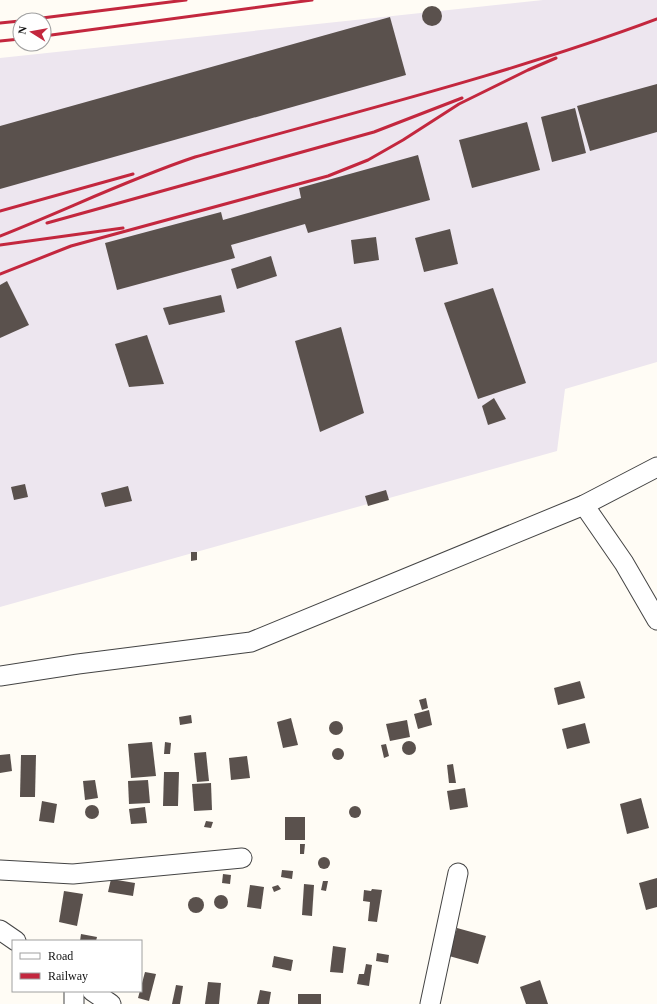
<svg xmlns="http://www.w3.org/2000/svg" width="657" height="1004" font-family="'Times New Roman',serif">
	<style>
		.industrial { fill: #ede6ef }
		.building { fill: #5a514d }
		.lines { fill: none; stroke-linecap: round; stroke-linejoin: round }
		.minor-casing { stroke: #444; stroke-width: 21 }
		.minor { stroke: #fff; stroke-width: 19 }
		.rail { stroke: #c3273e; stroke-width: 3 }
	</style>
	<rect width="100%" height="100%" fill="#fffcf5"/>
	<!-- industrial -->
	<path class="industrial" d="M543 0H657V362L565 389 557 451 0 607V58Z"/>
	<!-- building -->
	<g class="building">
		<circle cx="432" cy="16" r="10"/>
		<path d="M390 17 406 75 0 189V126Z"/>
		<path d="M657 84V132L590 151 577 106Z"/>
		<path d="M575 108 586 153 552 162 541 117Z"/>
		<path d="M527 122 540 170 472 188 459 140Z"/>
		<path d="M418 155 430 200 308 233 305 224 231 245 235 258 117 290 105 243 221 212 223 220 301 198 299 188Z"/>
		<path d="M450 229 458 264 424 272 415 238Z"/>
		<path d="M376 237 379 260 354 264 351 240Z"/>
		<path d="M271 256 277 276 237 289 231 269Z"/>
		<path d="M7 281 29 325 0 338V285Z"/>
		<path d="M493 288 526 383 478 399 444 303Z"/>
		<path d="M221 295 225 312 169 325 163 308Z"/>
		<path d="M341 327 364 413 320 432 295 341Z"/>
		<path d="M147 335 164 384 129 387 115 344Z"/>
		<path d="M494 398 506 419 488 425 482 406Z"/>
		<path d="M25 484 28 497 14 500 11 487Z"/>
		<path d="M128 486 132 501 105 507 101 493Z"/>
		<path d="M386 490 389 500 368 506 365 496Z"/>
		<path d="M191 552H197V560L191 561Z"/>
		<path d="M580 681 585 698 558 705 554 688Z"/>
		<path d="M426 698 428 708 422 710 419 700Z"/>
		<path d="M429 710 432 725 418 729 414 714Z"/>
		<path d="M191 715 192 723 180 725 179 717Z"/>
		<path d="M291 718 298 745 283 748 277 722Z"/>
		<path d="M407 720 410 737 390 741 386 724Z"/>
		<circle cx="336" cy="728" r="7"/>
		<path d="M585 723 590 743 567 749 562 729Z"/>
		<circle cx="409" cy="748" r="7"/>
		<path d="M152 742 156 776 131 778 128 744Z"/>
		<path d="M165 742 171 743 170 754H164Z"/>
		<path d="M386 744 389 756 384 758 381 745Z"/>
		<circle cx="338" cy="754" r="6"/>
		<path d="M206 752 209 781 197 782 194 753Z"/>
		<path d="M10 754 12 771 0 773V755Z"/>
		<path d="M21 755H36L35 797H20Z"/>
		<path d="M247 756 250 778 231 780 229 758Z"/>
		<path d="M453 764 456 783H449L447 765Z"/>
		<path d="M164 772H179L178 806H163Z"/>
		<path d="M95 780 98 798 85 800 83 781Z"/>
		<path d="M148 780 150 803 129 804 128 781Z"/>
		<path d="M211 783 212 810 194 811 192 784Z"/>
		<path d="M465 788 468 807 450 810 447 791Z"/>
		<path d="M641 798 649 828 627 834 620 804Z"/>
		<path d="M42 801 57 804 54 823 39 821Z"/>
		<circle cx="92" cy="812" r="7"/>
		<circle cx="355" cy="812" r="6"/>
		<path d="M145 807 147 823 131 824 129 809Z"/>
		<rect x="285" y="817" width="20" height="23"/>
		<path d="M206 821 213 822 211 828 204 827Z"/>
		<path d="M300 844H305L304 854H300Z"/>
		<circle cx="324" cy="863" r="6"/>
		<path d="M282 870 293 871 292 879 281 877Z"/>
		<path d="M223 874 231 875 230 884 222 883Z"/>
		<path d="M657 878V907L646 910 639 883Z"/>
		<path d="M111 879 135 883 133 896 108 892Z"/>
		<path d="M323 881H328L326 891 321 890Z"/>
		<path d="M304 884 314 885 312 916 302 915Z"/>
		<path d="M250 885 264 887 261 909 247 907Z"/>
		<path d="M278 885 281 889 274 892 272 887Z"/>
		<path d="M372 889 382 890 377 922 368 921 370 902 363 901 364 890 371 891Z"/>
		<path d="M64 891 83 894 77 926 59 922Z"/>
		<circle cx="221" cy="902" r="7"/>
		<circle cx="196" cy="905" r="8"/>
		<path d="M457 928 486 936 478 964 449 956Z"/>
		<path d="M81 934 97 937 96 941H80Z"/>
		<path d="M333 946 346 948 343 973 330 972Z"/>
		<path d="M377 953 389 955 388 963 376 961Z"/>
		<path d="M274 956 293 960 291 971 272 967Z"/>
		<path d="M366 964 372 965 369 986 357 984 359 974H364Z"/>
		<path d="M145 972 156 974 149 1001 138 998Z"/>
		<path d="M540 980 548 1004H526L520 987Z"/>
		<path d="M208 982 221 983 219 1004H205Z"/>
		<path d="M176 985 183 986 180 1004H172Z"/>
		<path d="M260 990 271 992 269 1004H257Z"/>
		<rect x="298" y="994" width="23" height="10"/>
	</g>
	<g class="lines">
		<defs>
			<g id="minor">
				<path d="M584 505 624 563 657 620"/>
				<path d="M0 676 78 664 251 642 584 505 657 467"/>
				<path d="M0 870 73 874 242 858"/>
				<path d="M0 930 16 941"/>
				<path d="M92 991 111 1004"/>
				<path d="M74 1004V991"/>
				<path d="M430 1004 458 873"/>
			</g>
		</defs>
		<!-- minor casing -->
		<use href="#minor" class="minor-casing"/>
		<!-- minor -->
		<use href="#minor" class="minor"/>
		<!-- rail -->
		<g class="rail">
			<path d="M26 20 186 0"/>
			<path d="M0 23 20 21"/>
			<path d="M44 36 312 0"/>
			<path d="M0 41 20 39"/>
			<path d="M0 211 133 174"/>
			<path d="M47 223 374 132 462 98"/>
			<path d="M0 236C66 210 129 179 195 157 350 113 507 75 657 19"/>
			<path d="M0 245 123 228"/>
			<path d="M0 274 71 246 328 176 368 160 403 140 459 104 528 70 556 58"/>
		</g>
	</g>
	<!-- legend -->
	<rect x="12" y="940" width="130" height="52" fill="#ffffff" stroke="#a0a0a0"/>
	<rect x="20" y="953" width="20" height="6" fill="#ffffff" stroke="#a0a0a0"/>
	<text x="48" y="960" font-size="12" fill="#111111">Road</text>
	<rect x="20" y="973" width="20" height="6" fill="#c3273e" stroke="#a0a0a0"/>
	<text x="48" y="980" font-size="12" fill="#111111">Railway</text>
	<!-- north arrow -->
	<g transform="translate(32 32) rotate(281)"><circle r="19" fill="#ffffff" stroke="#a0a0a0"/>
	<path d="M0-3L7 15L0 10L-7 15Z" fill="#c3273e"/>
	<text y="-6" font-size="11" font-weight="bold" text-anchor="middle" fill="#111111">N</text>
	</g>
</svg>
